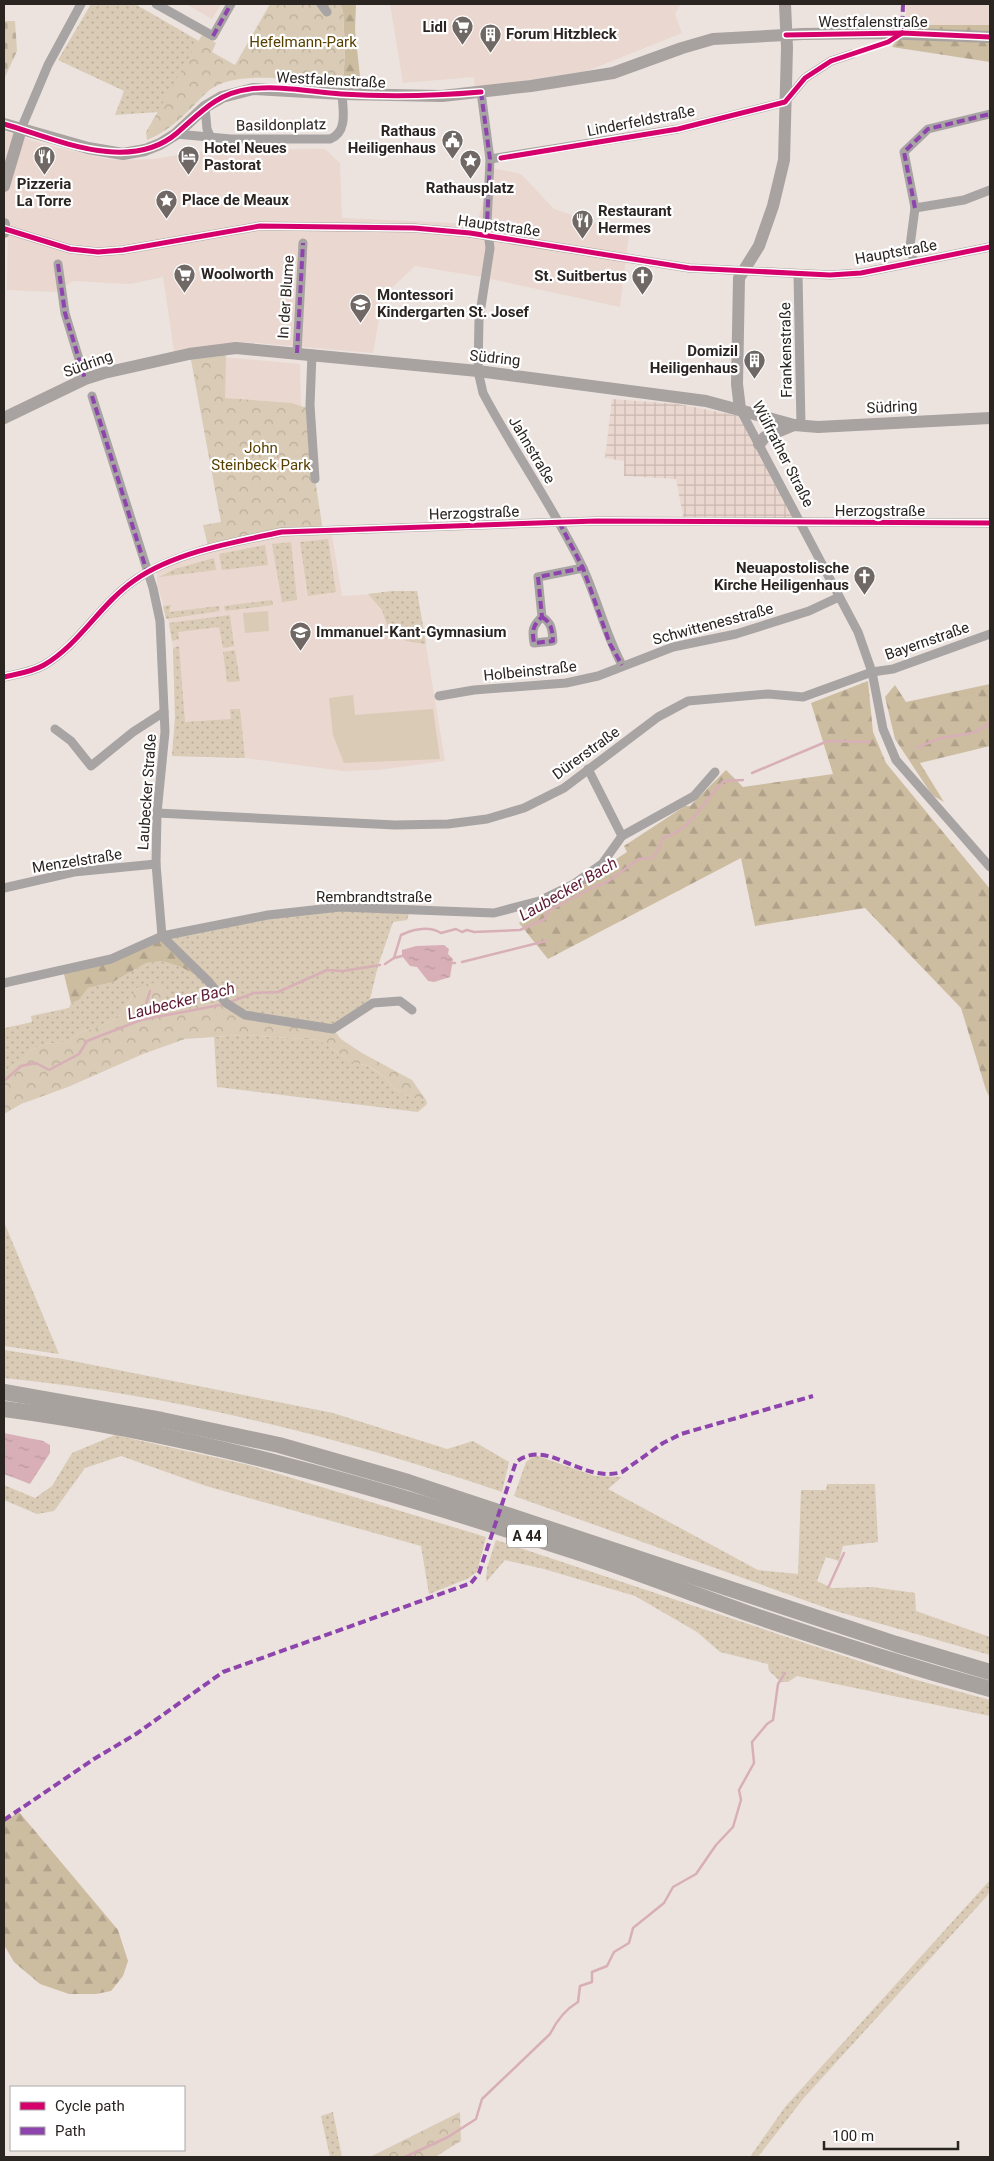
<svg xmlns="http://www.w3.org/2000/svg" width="994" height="2161" font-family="Roboto,sans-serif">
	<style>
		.built { fill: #ead7cf }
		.industrial { fill: url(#industrial-grid) }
		.grass { fill: url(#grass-dots) }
		.forest { fill: url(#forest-firs) }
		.cemetery { fill: url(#cemetery-stones) }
		.park { fill: url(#park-crowns) }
		.pitch { fill: #d9cbb5 }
		.water { fill: url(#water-ripples) }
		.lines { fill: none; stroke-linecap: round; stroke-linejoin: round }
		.stream { stroke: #d8afb7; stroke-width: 2.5 }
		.street { stroke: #a8a4a3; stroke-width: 9 }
		.secondary { stroke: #a8a3a0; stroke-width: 12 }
		.highway { stroke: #a8a29e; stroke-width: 16 }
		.quiet { stroke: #8e44ad; stroke-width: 4; stroke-dasharray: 8 4; stroke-linecap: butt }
		.cycleway-casing { stroke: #fff; stroke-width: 8 }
		.cycleway { stroke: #d6006c; stroke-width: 5 }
		.labels { text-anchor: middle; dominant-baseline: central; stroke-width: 4.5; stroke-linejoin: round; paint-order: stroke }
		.shield { fill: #fff; stroke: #6b6664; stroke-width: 1 }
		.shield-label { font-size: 14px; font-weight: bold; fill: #2b2522 }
		.street-label { font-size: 15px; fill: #2b2522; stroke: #fff }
		.poi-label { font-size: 15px; font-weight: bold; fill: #2b2522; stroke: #fff; text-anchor: start }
		.park-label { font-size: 15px; fill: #574001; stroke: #fff }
		.water-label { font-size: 16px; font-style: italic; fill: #5e1c33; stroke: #fff }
	</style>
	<defs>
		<pattern id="industrial-grid" width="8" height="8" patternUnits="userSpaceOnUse" patternTransform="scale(1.25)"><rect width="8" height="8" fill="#ead7cf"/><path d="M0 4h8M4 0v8" fill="none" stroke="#c9b8b1"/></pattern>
		<pattern id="grass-dots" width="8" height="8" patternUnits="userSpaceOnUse" patternTransform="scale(1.25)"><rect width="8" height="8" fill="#d9cbb5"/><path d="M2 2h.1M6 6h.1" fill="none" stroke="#baae9b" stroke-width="1.8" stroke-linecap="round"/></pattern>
		<pattern id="forest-firs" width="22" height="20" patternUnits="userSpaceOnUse" patternTransform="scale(1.25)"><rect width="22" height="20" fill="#ccbca0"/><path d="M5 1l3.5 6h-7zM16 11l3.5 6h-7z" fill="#afa18a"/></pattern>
		<pattern id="cemetery-stones" width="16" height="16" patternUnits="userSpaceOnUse" patternTransform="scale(1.25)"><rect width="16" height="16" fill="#d9cbb5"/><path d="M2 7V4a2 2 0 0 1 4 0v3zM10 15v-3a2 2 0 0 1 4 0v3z" fill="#baae9b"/></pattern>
		<pattern id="park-crowns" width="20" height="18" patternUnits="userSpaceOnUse" patternTransform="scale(1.25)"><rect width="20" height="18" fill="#d9cbb5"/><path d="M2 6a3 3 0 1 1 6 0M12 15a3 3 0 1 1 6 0" fill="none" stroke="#baae9b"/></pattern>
		<pattern id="water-ripples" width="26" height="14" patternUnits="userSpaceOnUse" patternTransform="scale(1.25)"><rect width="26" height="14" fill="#d8afb7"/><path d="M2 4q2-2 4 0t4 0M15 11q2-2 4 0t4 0" fill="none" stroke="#ba969d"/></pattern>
	</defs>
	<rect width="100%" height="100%" fill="#ece3df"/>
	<!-- built -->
	<g class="built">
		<path d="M186 4H221L212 19Z"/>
		<path d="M390 4H681L675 14 682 33 587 71 475 88 474 77 403 83Z"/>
		<rect x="906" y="4" width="84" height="21"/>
		<path d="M4 131 47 145 107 159 121 160 154 159 209 150 325 149 340 163 342 218 477 224 492 168 521 174 554 209 629 234 620 307 482 277 415 266 383 296 373 353 245 342 174 351 163 277 130 284 73 281 56 292 7 290 8 224 4 223Z"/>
		<path d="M222 357 300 364 301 409 221 399Z"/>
		<path d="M323 531 332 535 342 596 417 591 445 761 378 770 343 771 245 758 172 756 175 718 173 648 169 623 157 584V567L246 540Z"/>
	</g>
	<!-- industrial -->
	<path class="industrial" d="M612 399 678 404 744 417 800 523 684 521 676 479 624 476V461L605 458Z"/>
	<!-- grass -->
	<g class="grass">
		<path d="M91 4H135L199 41 158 112 115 115 124 91 58 60Z"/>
		<path d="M328 539 336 592 308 596 300 542Z"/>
		<path d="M291 542 297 600 282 602 272 544Z"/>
		<path d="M265 545 268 565 222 570 219 554Z"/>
		<path d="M214 558 216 570 159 577 175 569Z"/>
		<path d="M392 591H417L426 644 406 641 394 635 388 628 382 610 368 594Z"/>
		<path d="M272 600 273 605 225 611 224 606Z"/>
		<path d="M171 605 169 612 219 606 220 611 166 619 163 606Z"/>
		<path d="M230 615 234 646 223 648 219 627 178 632 179 639 172 641 169 623Z"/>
		<path d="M179 646 185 722 231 719 230 709H240L245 758 172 756 175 718 173 648Z"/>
		<path d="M235 650 240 681 227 682 223 652Z"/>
		<path d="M340 908 410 910 407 920 393 922 378 966 370 999 333 1029 268 1018 226 1003H166L139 986 118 1018 96 1028 81 1032 67 1042 44 1044 30 1051 21 1062 4 1071 5 1028 32 1022 31 1016 69 1008 71 1003 79 1000 88 988 113 982 146 963 162 961 181 967 206 980 162 936Z"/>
		<path d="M244 1035 319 1040 352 1062 368 1066 385 1077 395 1089 412 1098 426 1100 427 1104 418 1112 217 1087 214 1037Z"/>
		<path d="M4 1222 59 1354 4 1346Z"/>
		<path d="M4 1350 63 1359 333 1413 447 1449 473 1441 509 1462 502 1492C341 1437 174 1395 4 1378Z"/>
		<path d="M115 1435 249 1465 486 1537 477 1572 467 1579 429 1594 421 1546 206 1486 121 1456 85 1468 54 1511 37 1514 4 1500V1485L35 1498 52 1486 72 1453Z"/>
		<path d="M535 1455 595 1476 622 1477 608 1489 758 1570 798 1574 801 1490H826L827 1484H875L878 1542 843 1546 839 1561 826 1557 817 1581 832 1588 872 1587 915 1593 916 1611 990 1637V1655L832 1610 514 1496 526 1462Z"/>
		<path d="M496 1540 913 1679 990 1700V1716L797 1676 788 1682H781L769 1671 768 1664 720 1652 697 1632 635 1596 544 1569 505 1560 486 1582 487 1568Z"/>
		<path d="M990 1880V1891L987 1896 803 2099 758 2157H750L785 2107Z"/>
		<path d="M333 2112 342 2157H330L321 2116Z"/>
	</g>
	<!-- forest -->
	<g class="forest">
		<path d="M340 4H356L355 30 361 86H343L345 51 343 11Z"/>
		<path d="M906 25H990V62L892 47Z"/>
		<path d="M868 681 873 732 886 763 990 889V1098L986 1090 961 1008 865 908 755 926 741 858 548 959 519 923 627 852 624 846 685 806H690L726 770 743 787 833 774 811 703Z"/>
		<path d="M990 684V746L920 763 944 802 932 795 895 739 885 697 895 685 906 702Z"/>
		<path d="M162 936 209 982 181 967 162 961 146 963 113 982 88 988 79 1000 71 1003 63 970 111 959Z"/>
		<path d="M19 1812 118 1930 128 1961 123 1976 111 1991 96 1994H69L40 1984 14 1962 4 1945V1822Z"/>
	</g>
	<!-- cemetery -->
	<path class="cemetery" d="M4 21H15L17 51 4 79Z"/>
	<!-- park -->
	<g class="park">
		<path d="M270 4H340L343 11 345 51 343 86C308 82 234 66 206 93 187 112 172 130 147 140L146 132 202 35 216 43 212 52 235 65Z"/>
		<path d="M226 355 225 398 291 403 304 407 310 405 315 479 323 531 282 532 209 550 203 525 221 522 191 360Z"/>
		<path d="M150 983 162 984 166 1003H226L245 1015 333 1029 341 1039 362 1053 412 1080 426 1100 412 1098 395 1089 385 1077 369 1066 352 1062 319 1040 244 1035 185 1039 143 1054 68 1087 21 1104 4 1114V1071L21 1062 30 1051 44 1044 67 1042 81 1032 96 1028 118 1018 139 986Z"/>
		<path d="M460 2112 461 2141 435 2157H370Z"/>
	</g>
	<!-- pitch -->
	<g class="pitch">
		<path d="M268 611 269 631 245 633 243 613Z"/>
		<path d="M353 695 355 715 433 709 440 759 344 763 333 735 329 698Z"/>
	</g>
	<!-- water -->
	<g class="water">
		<path d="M444 945 449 949 448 954 453 959 450 977 434 982 428 981 417 967 410 966 402 956V950L416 946Z"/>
		<path d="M4 1433 43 1441 50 1445V1453L30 1484 4 1474Z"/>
	</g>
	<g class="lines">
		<!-- stream -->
		<g class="stream">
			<path d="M916 748C924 745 934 740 942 738 961 734 976 736 990 722"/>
			<path d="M752 773 828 741 870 742"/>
			<path d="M394 958 402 956"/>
			<path d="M462 962 546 941"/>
			<path d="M451 963H455"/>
			<path d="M385 964 394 958 401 935C414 929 429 926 441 933L456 929 462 932 467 930 474 932 520 930 545 919 548 911 594 887 607 882 639 859 652 858 659 849 662 838C692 831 703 800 724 781L743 780"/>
			<path d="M230 1002 254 993 278 992 327 970 343 971 380 965"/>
			<path d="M141 1020 150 991"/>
			<path d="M4 1081 21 1066 36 1063 49 1070 79 1054 87 1041 141 1020 225 1004"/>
			<path d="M829 1586 844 1553"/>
			<path d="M405 2157 448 2137 476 2119 482 2099 550 2034C556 2022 566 2009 578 2002L580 1986 592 1982V1972L607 1966 614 1952 629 1943 633 1928 664 1903 673 1887 696 1874 716 1845 733 1827 741 1800 739 1790 754 1763 752 1742 767 1724 773 1720 778 1684 785 1673"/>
		</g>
		<!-- street -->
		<g class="street">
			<path d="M156 4 213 36 231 4"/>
			<path d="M321 4 327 12"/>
			<path d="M481 92 490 159 487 225 490 248 479 320 478 371 483 393C514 452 553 506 582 566 597 598 605 633 622 665"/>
			<path d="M205 107 207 129 211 138"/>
			<path d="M21 129 48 65 81 4"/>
			<path d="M176 134 231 139H330C348 132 343 110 342 94"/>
			<path d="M490 159 678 129 785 102 805 78 831 61 852 54"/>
			<path d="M915 208 964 200 990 190"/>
			<path d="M5 229 70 249 98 252 123 250 260 226 414 228 470 233 689 268 830 275 861 273 990 247"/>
			<path d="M914 262 910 246 915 208 904 152 928 129 990 114"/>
			<path d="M58 264 65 313 85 379"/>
			<path d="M798 274 801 426"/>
			<path d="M297 353 303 243"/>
			<path d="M312 354 310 405 315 479"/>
			<path d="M92 396 153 588 160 621 165 732 157 813 156 864 162 936 209 982 226 1003 245 1015 333 1029 373 1003 400 1001 412 1010"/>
			<path d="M740 409 858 632 872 672 883 729 896 760 990 867"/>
			<path d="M542 617C552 623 552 630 553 641L534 643C532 631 532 626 542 617L538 577 583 568"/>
			<path d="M4 677C17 674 32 672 44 665 80 644 100 604 135 580 175 552 235 542 282 532L596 521 990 523"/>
			<path d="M439 696 474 690 566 683 598 676 673 647 736 634 809 611 839 597"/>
			<path d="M55 729 71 741 91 766 133 732 164 712"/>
			<path d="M588 769 622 836"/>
			<path d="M157 813 395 825 448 824 487 819 524 808 564 788 658 717 688 701 768 694 803 697 872 672 893 669 990 634"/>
			<path d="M4 888 74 872 156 864"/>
			<path d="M4 983 111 959 162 936 268 915 340 907 494 913 539 901 574 884 602 864 622 836 694 796 715 772"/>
		</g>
		<!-- secondary -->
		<g class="secondary">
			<path d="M4 124 88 148 123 154 145 150 160 144 176 134 205 107 222 97 253 89 342 94 442 96 531 86 613 73 682 48 713 39 803 34 880 33 990 37"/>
			<path d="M4 186 21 129"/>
			<path d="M4 224V232"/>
			<path d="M740 409 737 384 739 278 759 246 773 206 784 160 787 48 785 4"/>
			<path d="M4 418 85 379 104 373 189 354 236 348 478 371 706 401 794 425 818 427 990 418"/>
			<path d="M759 444 765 437 794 425"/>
		</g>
		<!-- highway -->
		<g class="highway">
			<path d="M4 1392 162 1420 279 1445 408 1482 896 1644 990 1672"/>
			<path d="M4 1409C195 1434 381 1488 564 1548 625 1567 684 1591 744 1612 825 1640 907 1666 990 1689"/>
		</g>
		<!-- quiet -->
		<g class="quiet">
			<path d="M900 35 902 33 903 4"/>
			<path d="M213 36 231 4"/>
			<path d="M481 92 490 159 487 225 489 236"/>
			<path d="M915 208 904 152 928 129 990 114"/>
			<path d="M58 264 65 313 85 379"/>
			<path d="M297 353 303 243"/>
			<path d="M92 396 147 572"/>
			<path d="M559 522 583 568 610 644 622 665"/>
			<path d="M542 617C552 623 552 630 553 641L534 643C532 631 532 626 542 617L538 577 583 568"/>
			<path d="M4 1820 94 1759 136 1734 223 1672 471 1583 479 1573 516 1462C548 1437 581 1484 622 1472L663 1443 681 1434 813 1396"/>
		</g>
		<defs>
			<g id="cycleway">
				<path d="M786 35 902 33 990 37"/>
				<path d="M4 124C56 139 129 174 177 133 201 112 217 93 250 89 280 85 312 92 341 94 388 97 434 96 481 92"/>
				<path d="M501 158 678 129 785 102 805 78 831 61 888 42 902 33"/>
				<path d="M5 229 70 249 98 252 123 250 260 226 414 228 470 233 689 268 830 275 861 273 990 247"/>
				<path d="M4 677C17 674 32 672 44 665 80 644 100 604 135 580 175 552 235 542 282 532L596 521 990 523"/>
			</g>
		</defs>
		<!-- cycleway casing -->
		<use href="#cycleway" class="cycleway-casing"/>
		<!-- cycleway -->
		<use href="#cycleway" class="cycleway"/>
	</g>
	<!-- icons -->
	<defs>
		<symbol id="supermarket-pin" viewBox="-11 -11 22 30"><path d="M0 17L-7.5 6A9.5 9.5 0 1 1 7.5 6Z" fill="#6f6864" stroke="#fff"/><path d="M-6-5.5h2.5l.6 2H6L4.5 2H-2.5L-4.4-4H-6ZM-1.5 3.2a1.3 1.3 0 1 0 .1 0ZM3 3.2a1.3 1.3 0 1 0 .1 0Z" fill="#fff"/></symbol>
		<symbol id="building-pin" viewBox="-11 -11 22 30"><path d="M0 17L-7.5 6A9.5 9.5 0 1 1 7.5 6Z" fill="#6f6864" stroke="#fff"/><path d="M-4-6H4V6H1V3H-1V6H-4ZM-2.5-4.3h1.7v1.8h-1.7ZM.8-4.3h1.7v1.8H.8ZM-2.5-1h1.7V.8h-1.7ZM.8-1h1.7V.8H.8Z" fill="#fff"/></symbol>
		<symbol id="civic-pin" viewBox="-11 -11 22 30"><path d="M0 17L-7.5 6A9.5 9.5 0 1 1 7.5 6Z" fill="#6f6864" stroke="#fff"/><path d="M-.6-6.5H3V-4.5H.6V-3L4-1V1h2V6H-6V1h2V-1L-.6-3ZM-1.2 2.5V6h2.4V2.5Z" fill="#fff"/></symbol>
		<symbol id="restaurant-pin" viewBox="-11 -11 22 30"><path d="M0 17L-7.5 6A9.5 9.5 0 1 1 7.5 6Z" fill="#6f6864" stroke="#fff"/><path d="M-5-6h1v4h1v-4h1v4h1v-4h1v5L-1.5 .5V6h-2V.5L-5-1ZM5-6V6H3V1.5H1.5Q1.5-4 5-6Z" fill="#fff"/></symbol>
		<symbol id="hotel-pin" viewBox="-11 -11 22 30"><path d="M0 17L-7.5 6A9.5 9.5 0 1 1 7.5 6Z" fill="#6f6864" stroke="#fff"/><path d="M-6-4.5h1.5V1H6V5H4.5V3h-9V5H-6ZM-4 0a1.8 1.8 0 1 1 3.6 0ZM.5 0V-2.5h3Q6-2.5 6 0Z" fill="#fff"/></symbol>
		<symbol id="sight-pin" viewBox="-11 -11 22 30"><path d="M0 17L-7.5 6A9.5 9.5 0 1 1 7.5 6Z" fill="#6f6864" stroke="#fff"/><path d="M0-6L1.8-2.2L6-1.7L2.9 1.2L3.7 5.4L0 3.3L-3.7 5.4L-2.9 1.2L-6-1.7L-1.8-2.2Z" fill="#fff"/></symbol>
		<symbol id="church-pin" viewBox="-11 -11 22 30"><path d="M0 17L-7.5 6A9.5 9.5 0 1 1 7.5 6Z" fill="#6f6864" stroke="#fff"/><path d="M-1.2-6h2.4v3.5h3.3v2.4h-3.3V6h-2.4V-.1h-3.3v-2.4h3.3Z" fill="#fff"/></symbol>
		<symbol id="school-pin" viewBox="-11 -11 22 30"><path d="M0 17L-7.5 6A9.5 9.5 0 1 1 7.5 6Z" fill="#6f6864" stroke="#fff"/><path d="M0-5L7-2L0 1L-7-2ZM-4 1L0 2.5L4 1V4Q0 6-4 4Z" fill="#fff"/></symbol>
	</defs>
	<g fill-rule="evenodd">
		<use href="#supermarket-pin" x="450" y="14" width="25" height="34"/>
		<use href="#building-pin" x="478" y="22" width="25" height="34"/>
		<use href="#civic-pin" x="440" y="128" width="25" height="34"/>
		<use href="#restaurant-pin" x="32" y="144" width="25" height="34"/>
		<use href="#hotel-pin" x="176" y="144" width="25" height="34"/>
		<use href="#sight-pin" x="458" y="148" width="25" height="34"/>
		<use href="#sight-pin" x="154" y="188" width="25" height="34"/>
		<use href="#restaurant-pin" x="570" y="208" width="25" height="34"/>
		<use href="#supermarket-pin" x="172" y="262" width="25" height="34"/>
		<use href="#church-pin" x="630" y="264" width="25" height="34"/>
		<use href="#school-pin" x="348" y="292" width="25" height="34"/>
		<use href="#building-pin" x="742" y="348" width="25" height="34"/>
		<use href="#church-pin" x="852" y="564" width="25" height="34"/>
		<use href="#school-pin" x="288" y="620" width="25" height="34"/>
	</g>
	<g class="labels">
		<!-- shield labels -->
		<rect class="shield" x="507" y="1524.5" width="40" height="23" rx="4"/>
		<g class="shield-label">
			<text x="527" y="1536">A 44</text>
		</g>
		<!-- street labels -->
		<g class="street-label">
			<text x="873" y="22">Westfalenstraße</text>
			<text transform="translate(331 80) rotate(3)">Westfalenstraße</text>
			<text transform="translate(641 121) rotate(-11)">Linderfeldstraße</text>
			<text transform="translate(281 125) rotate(-1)">Basildonplatz</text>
			<text transform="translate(499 226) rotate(8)">Hauptstraße</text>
			<text transform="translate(896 252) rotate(-10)">Hauptstraße</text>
			<text transform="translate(286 297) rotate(-86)">In der Blume</text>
			<text transform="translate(786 350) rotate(-91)">Frankenstraße</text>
			<text transform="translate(495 358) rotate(6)">Südring</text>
			<text transform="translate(88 364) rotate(-20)">Südring</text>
			<text transform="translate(892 407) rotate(-3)">Südring</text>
			<text transform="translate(532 450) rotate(59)">Jahnstraße</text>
			<text transform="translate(783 454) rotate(63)">Wülfrather Straße</text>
			<text x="880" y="511">Herzogstraße</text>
			<text transform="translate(474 513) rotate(-2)">Herzogstraße</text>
			<text transform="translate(713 624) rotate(-15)">Schwittenesstraße</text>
			<text transform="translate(927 641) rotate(-19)">Bayernstraße</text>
			<text transform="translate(530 671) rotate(-6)">Holbeinstraße</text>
			<text transform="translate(586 753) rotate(-36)">Dürerstraße</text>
			<text transform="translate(147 792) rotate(-86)">Laubecker Straße</text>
			<text transform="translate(77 861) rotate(-9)">Menzelstraße</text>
			<text x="374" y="897">Rembrandtstraße</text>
		</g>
		<!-- poi labels -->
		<g class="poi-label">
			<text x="447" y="27" text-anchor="end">Lidl</text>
			<text x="506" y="34">Forum Hitzbleck</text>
			<text x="436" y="131" text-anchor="end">Rathaus<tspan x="436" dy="17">Heiligenhaus</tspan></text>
			<text x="204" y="148">Hotel Neues<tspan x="204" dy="17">Pastorat</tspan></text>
			<text x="44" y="184" text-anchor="middle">Pizzeria<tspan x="44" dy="17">La Torre</tspan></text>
			<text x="470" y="188" text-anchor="middle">Rathausplatz</text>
			<text x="182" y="200">Place de Meaux</text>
			<text x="598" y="211">Restaurant<tspan x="598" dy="17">Hermes</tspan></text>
			<text x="201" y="274">Woolworth</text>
			<text x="627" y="276" text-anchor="end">St. Suitbertus</text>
			<text x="377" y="295">Montessori<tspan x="377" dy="17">Kindergarten St. Josef</tspan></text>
			<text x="738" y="351" text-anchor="end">Domizil<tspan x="738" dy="17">Heiligenhaus</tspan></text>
			<text x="849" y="568" text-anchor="end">Neuapostolische<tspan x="849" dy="17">Kirche Heiligenhaus</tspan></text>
			<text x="316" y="632">Immanuel-Kant-Gymnasium</text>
		</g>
		<!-- park labels -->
		<g class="park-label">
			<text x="303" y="42">Hefelmann-Park</text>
			<text x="261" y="448">John<tspan x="261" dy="17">Steinbeck Park</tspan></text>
		</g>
		<!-- water labels -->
		<g class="water-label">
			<text transform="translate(568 889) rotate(-30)">Laubecker Bach</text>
			<text transform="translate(181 1001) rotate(-14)">Laubecker Bach</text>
		</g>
	</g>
	<!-- border -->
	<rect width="994" height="2161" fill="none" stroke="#2b2522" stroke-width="10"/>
	<!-- legend -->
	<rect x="10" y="2086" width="175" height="65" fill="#ffffff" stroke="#aaa8a7"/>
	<rect x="20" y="2102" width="25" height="8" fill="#d6006c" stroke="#aaa8a7"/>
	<text x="55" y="2111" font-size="15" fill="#2b2522">Cycle path</text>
	<rect x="20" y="2127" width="25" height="8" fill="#8e44ad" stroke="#aaa8a7"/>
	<text x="55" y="2136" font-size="15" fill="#2b2522">Path</text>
	<!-- scale -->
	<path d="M824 2141v8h134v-8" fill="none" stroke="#2b2522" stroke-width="2.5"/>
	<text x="832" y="2141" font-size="15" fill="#2b2522" stroke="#ffffff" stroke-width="4" paint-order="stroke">100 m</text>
</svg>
